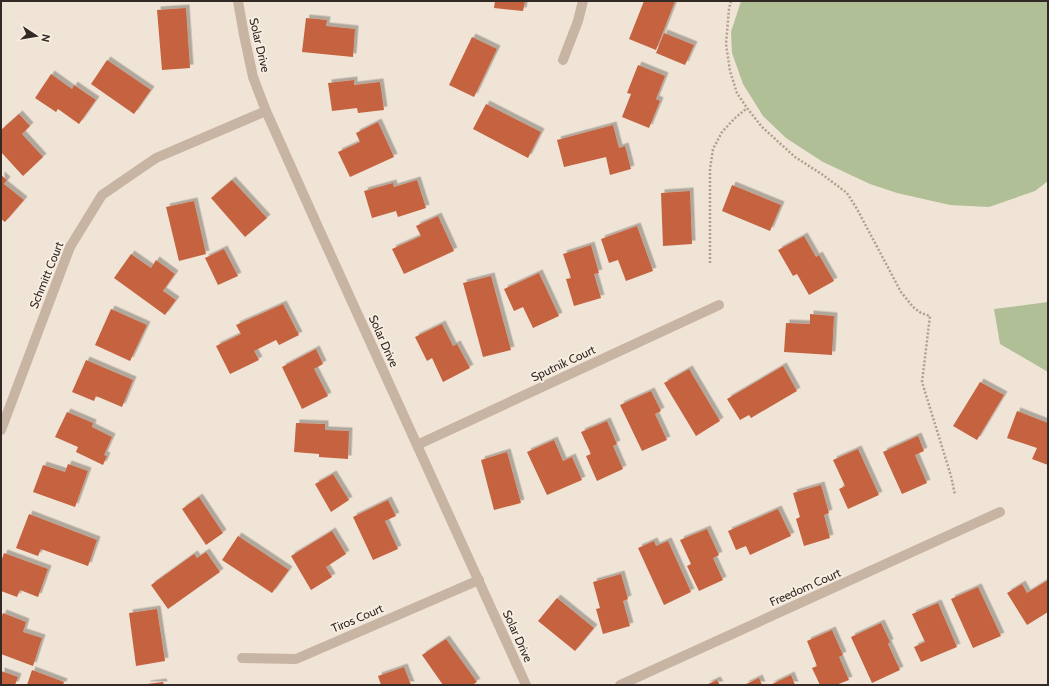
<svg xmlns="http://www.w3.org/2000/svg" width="1049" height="686" font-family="Cabin,sans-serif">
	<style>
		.green { fill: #b1bf97 }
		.building { fill: #c5623f; filter: url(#shadow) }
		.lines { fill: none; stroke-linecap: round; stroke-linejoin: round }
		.path { stroke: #b39e8d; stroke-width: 2.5; stroke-dasharray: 2 2; stroke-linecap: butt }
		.minor { stroke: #c8b4a3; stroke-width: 10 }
		.tertiary { stroke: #c8b4a3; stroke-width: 10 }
		.labels { text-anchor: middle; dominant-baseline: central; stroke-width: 3.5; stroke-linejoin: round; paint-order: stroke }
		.street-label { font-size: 12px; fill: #332925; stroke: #f8efe2 }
	</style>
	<defs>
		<filter id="shadow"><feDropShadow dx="3.5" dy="-3.5" stdDeviation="0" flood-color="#0004"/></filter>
	</defs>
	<rect width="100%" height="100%" fill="#f0e4d6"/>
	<!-- green -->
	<g class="green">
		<path d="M741 1H1048V181L1035 191 989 207 950 205 897 193 870 184 823 162 786 138 763 116 743 84 732 53 731 32Z"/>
		<path d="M1048 302V372L1000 344 994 309Z"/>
	</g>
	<!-- building -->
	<g class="building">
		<path d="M495 1H525L523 11 494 8Z"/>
		<path d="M644 1H675L656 50 629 39Z"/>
		<path d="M186 8 190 68 162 70 157 10Z"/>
		<path d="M306 18 327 20 326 26 355 29 353 57 302 52Z"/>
		<path d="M664 33 694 45 685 65 656 53Z"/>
		<path d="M472 37 497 49 474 97 449 85Z"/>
		<path d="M107 60 151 90 134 114 91 84Z"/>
		<path d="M638 65 665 76 656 99 660 101 649 128 622 117 631 94 627 93Z"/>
		<path d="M51 74 72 89 74 85 96 100 79 124 58 109 56 112 35 98Z"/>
		<path d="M354 80V85L380 82 384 110 358 113 357 108 332 111 328 83Z"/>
		<path d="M486 104 541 132 528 158 473 129Z"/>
		<path d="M19 114 30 126 22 134 43 157 23 176 1 152V130Z"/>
		<path d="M378 122 394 157 350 177 338 152 360 142 356 133Z"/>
		<path d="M613 125 619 148 625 146 631 169 610 175 606 157 564 167 557 140Z"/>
		<path d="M1 175 7 180 4 184 24 200 5 222 1 219Z"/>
		<path d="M232 180 267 218 245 237 211 198Z"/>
		<path d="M417 180 426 208 398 217 396 211 372 218 364 191 393 183 394 187Z"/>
		<path d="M732 185 781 205 770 231 722 211Z"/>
		<path d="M690 191 692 244 663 246 661 193Z"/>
		<path d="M194 201 206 254 179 261 166 207Z"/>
		<path d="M438 216 454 251 404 274 392 249 421 236 416 226Z"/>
		<path d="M637 226 653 271 626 281 618 260 609 263 601 239Z"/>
		<path d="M804 236 816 257 819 255 834 281 809 295 797 274 793 276 778 250Z"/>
		<path d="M591 245 599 273 594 274 601 298 574 306 566 279 571 278 563 254Z"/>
		<path d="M224 249 238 276 218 285 205 258Z"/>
		<path d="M131 254 151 268 156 260 175 274 163 291 176 300 165 315 114 278Z"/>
		<path d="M539 273 559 316 533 328 523 307 514 311 504 289Z"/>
		<path d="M491 276 511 350 483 357 463 283Z"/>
		<path d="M283 304 299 335 279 345 276 340 254 351 259 360 230 374 216 346 241 334 236 325Z"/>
		<path d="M111 309 147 325 130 361 95 345Z"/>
		<path d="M810 314 834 316 832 355 784 352 786 323 810 324Z"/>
		<path d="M442 324 453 346 457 344 470 368 443 382 432 358 427 361 415 337Z"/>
		<path d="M316 349 323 364 314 369 328 396 302 409 282 367Z"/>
		<path d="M86 360 133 380 122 407 96 396 94 401 72 392Z"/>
		<path d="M783 366 797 391 751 418 749 415 740 420 727 399Z"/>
		<path d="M689 369 720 421 696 436 664 383Z"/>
		<path d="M980 382 1004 395 977 440 953 426Z"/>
		<path d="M651 391 661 411 655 414 667 440 642 451 620 405Z"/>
		<path d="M1017 411 1048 423V465L1032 459 1037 448 1007 438Z"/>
		<path d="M67 412 93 423 92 427 112 437 104 455 107 456 103 465 76 452 78 447 55 437Z"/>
		<path d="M607 421 617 444 613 446 623 469 597 481 586 456 591 454 581 432Z"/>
		<path d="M296 423 325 424V430L349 431 348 459 319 457V454L294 452Z"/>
		<path d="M918 436 924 451 915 455 927 483 902 494 883 452Z"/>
		<path d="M554 440 563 461 572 457 582 480 547 495 527 452Z"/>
		<path d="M858 449 879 495 848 509 839 489 845 486 833 460Z"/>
		<path d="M507 452 521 503 494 510 481 460Z"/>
		<path d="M68 464 88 471 75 507 33 492 43 465 65 472Z"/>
		<path d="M333 474 349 500 331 512 315 484Z"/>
		<path d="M821 485 829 513 824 515 830 538 804 546 796 519 800 517 793 493Z"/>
		<path d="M199 497 223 533 206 545 182 509Z"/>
		<path d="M388 500 396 516 385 521 398 549 373 560 353 517Z"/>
		<path d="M778 509 791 536 750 555 746 546 736 550 728 531Z"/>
		<path d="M29 514 97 540 88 566 41 549 38 556 16 548Z"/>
		<path d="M707 529 719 555 713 558 723 580 699 591 687 566 691 564 680 540Z"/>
		<path d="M332 531 346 554 326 567 332 577 311 590 291 556Z"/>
		<path d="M238 536 289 570 272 593 222 560Z"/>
		<path d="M654 541 656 546 668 541 691 592 664 605 638 548Z"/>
		<path d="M206 552 220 572 168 609 151 585 194 554 197 558Z"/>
		<path d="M4 553 48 569 38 597 20 590 17 597 1 591V562Z"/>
		<path d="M621 574 628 599 623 601 630 626 603 634 596 609 600 608 593 582Z"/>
		<path d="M1048 580V612L1027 625 1007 593 1022 584 1027 593Z"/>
		<path d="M978 587 1001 636 973 648 951 599Z"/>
		<path d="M557 598 594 628 575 651 538 621Z"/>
		<path d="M938 603 957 647 921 662 914 647 925 642 912 614Z"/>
		<path d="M157 609 165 661 136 666 129 613Z"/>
		<path d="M3 613 26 622 23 632 42 638 33 666 1 654V618Z"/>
		<path d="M881 623 890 642 888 644 900 670 872 683 851 637Z"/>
		<path d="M832 630 843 655 839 657 849 680 836 685H820L812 668 817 666 807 641Z"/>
		<path d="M446 639 477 682 472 685H443L422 655Z"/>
		<path d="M404 667 411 685H381L378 676Z"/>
		<path d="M32 670 64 682 63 685H27Z"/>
		<path d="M1 671 18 677 15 685H1Z"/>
		<path d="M791 675 795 685H770Z"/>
		<path d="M759 678 762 685H744Z"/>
		<path d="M717 680 720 685H706Z"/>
		<path d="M163 682 164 685H147V684Z"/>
	</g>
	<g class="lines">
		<!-- path -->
		<g class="path">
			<path d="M731 1 729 9 726 44 730 71 737 93 747 108 762 127 795 157 823 175 847 193 857 209 901 292 913 307 921 313 930 316 922 382 951 476 955 495"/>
			<path d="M710 263V169L713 149 722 132 734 119 747 108"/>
		</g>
		<!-- minor -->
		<g class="minor">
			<path d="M563 60 578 21 583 1"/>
			<path d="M1 430 70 247 102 195 156 158 266 111"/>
			<path d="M417 445 719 305"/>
			<path d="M242 658 296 659 479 580"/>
			<path d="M620 685 1000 512"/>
		</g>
		<!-- tertiary -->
		<path class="tertiary" d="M238 1 244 35 253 77 266 111 318 227 526 685"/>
	</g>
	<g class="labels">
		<!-- street labels -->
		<g class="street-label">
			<text transform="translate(260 45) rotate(77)">Solar Drive</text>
			<text transform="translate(46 275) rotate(-68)">Schmitt Court</text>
			<text transform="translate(384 341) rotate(66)">Solar Drive</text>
			<text transform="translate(563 363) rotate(-25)">Sputnik Court</text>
			<text transform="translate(805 587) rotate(-24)">Freedom Court</text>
			<text transform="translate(357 618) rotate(-23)">Tiros Court</text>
			<text transform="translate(518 636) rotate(66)">Solar Drive</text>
		</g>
	</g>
	<!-- border -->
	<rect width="1049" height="686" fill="none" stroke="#332925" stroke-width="4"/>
	<!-- north arrow -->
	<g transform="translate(36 36) rotate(102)" stroke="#f8efe2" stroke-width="3" paint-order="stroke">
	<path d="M0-3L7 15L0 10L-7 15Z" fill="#332925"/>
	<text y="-6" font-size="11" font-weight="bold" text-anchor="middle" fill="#332925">N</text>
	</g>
</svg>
